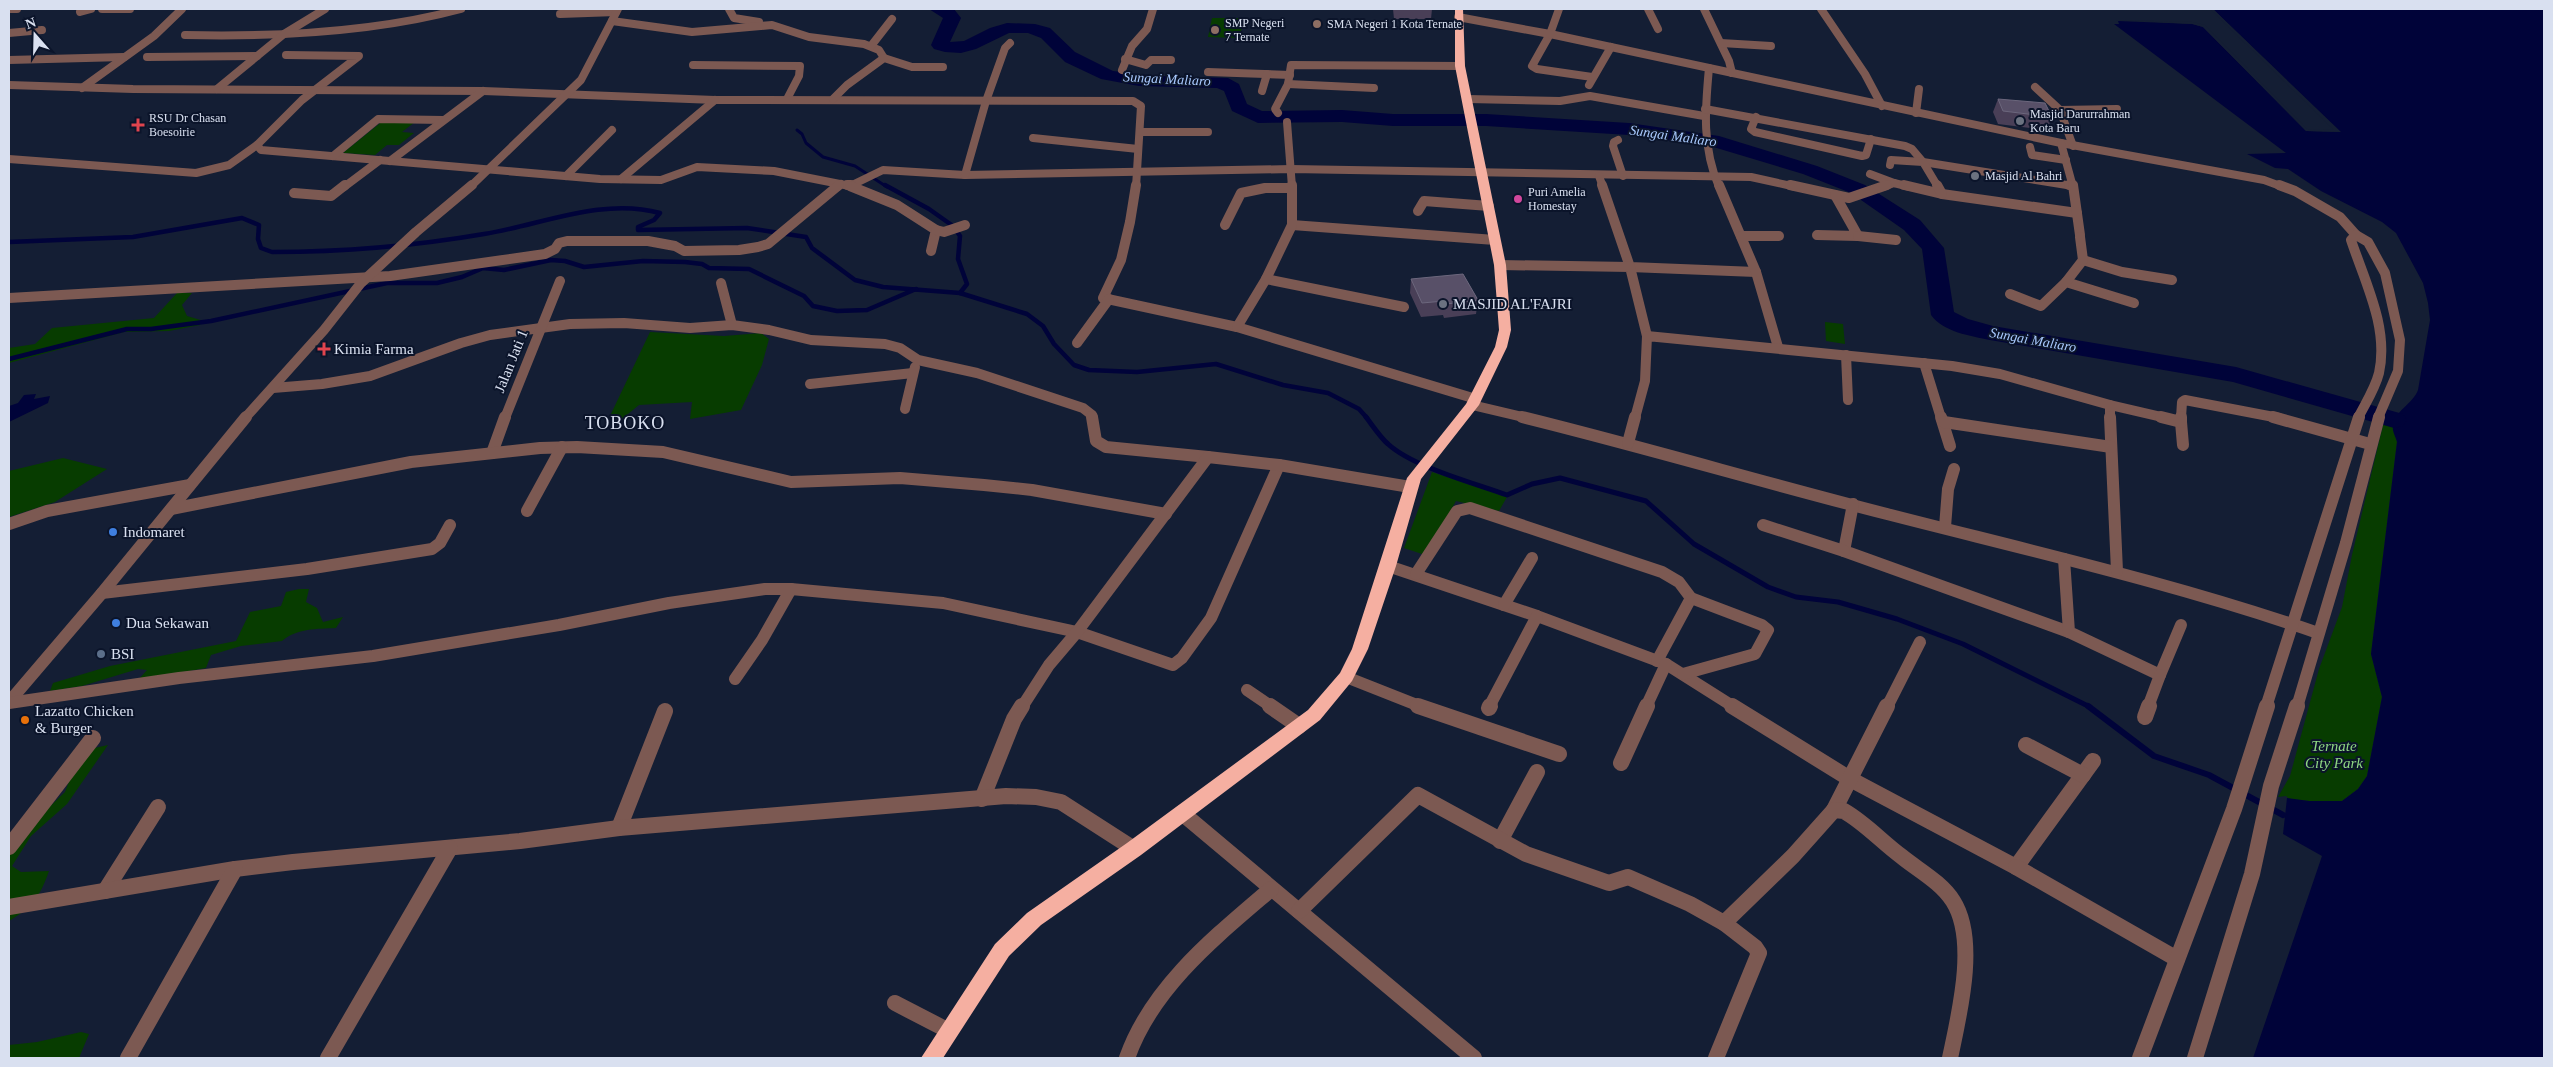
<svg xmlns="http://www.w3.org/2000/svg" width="2553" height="1067" font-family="Georgia,serif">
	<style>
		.green { fill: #073c00 }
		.water { fill: #000339 }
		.pier { fill: #141e34 }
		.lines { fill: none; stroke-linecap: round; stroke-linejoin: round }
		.stream-far3 { stroke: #000339; stroke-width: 3 }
		.stream-far2 { stroke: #000339; stroke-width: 4.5 }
		.stream-far1 { stroke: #000339; stroke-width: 5 }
		.stream { stroke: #000339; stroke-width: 6 }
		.river { fill: #000339; fill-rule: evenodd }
		.minor-far3 { stroke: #7c5952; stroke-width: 8 }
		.minor-far2 { stroke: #7c5952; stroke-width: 10 }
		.minor-far1 { stroke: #7c5952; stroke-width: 12 }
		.minor { stroke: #7c5952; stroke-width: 16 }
		.highway { fill: #f5afa1; fill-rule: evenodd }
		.wall { fill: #493f57 }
		.building { fill: #585068; stroke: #6c677d }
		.education-dot { fill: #8d6e63; stroke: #0b142a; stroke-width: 2 }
		.worship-dot { fill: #6b7280; stroke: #0b142a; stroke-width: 2 }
		.health-dot { fill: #e0444e; stroke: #0b142a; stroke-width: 2 }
		.hotel-dot { fill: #d1479c; stroke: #0b142a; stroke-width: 2 }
		.shop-dot { fill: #3f7fe0; stroke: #0b142a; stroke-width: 2 }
		.service-dot { fill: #5c6f8a; stroke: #0b142a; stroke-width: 2 }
		.food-dot { fill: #e8710a; stroke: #0b142a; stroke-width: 2 }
		.labels { text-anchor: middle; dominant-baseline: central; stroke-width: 4; stroke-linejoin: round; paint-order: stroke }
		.far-poi-label { font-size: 12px; fill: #d9e0f0; stroke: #0b142a; text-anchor: start }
		.far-water-label { font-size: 14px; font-style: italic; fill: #a9cafe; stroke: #0b142a }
		.poi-label { font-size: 15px; fill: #d9e0f0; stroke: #0b142a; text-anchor: start }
		.street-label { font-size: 15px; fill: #d9e0f0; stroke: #0b142a }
		.park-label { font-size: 15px; font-style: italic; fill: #8fd783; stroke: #0b142a }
		.quarter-label { font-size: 18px; letter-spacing: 1px; fill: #d9e0f0; stroke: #0b142a }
	</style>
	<rect width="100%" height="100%" fill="#141e34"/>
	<!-- green -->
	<g class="green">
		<path d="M1212 18H1243L1240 38 1208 37Z"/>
		<path d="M384 120 415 122 402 132 414 133 399 145H387L375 155 343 153Z"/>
		<path d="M177 293H192L182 305 187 316 204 321 200 325 169 331 124 332 9 363V348L35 344 52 328 154 318Z"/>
		<path d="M1825 322 1843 324 1845 344 1826 341Z"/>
		<path d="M650 332 724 336 761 333 769 339 762 365 741 410 690 419 692 402 639 405 623 418H609Z"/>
		<path d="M2393 422 2397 442 2371 654 2382 697 2367 776 2358 789 2342 801H2309L2289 799 2286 796 2278 797 2290 776 2319 669 2342 607 2352 555 2383 425Z"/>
		<path d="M63 458 107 469 55 502 9 517V471Z"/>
		<path d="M1432 472 1507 497 1499 511 1456 501 1425 555 1404 548Z"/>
		<path d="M299 589H309L306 602 317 608 323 622 343 617 336 628C317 629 297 628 282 641L241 646 211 655 206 668 138 680 147 670 138 669 82 686 50 691 53 683 110 666 236 641 250 612 281 606 286 592Z"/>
		<path d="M108 745 67 804 31 836 12 866 21 872 49 871C40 897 32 907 9 921V851L35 821 65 792 79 755 90 749Z"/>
		<path d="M81 1032 89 1034 79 1058H9V1045L37 1042Z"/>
	</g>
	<!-- water -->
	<g class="water">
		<path d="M2213 9H2544V1058H2253L2322 856 2283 834 2287 798 2309 801H2342L2358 789 2367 776 2382 697 2371 654 2397 442C2396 437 2392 432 2393 426 2393 412 2413 404 2418 390L2430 320 2428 303 2423 283 2396 233 2382 222 2321 191 2288 169 2275 168 2247 154 2286 153 2114 24H2119L2118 21 2193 24 2203 27 2306 131 2340 132Z"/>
		<path d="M36 394 34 399 50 396 48 403 9 422V406L18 403 24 395Z"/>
	</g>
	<!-- pier -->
	<path class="pier" d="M2210 9H2213L2341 132 2306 131 2203 27 2192 24 2116 20 2193 22 2205 25 2307 129 2334 130Z"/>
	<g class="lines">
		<!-- stream-far3 -->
		<path class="stream-far3" d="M797 130 802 134 806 143 823 157 855 166 887 187"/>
		<!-- stream-far2 -->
		<g class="stream-far2">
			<path d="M885 185 929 209 953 226 960 236 958 259 967 284 960 293"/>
			<path d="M9 242 133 237 242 218 259 225 258 239 261 248 272 252C343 252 414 246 484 234 541 225 602 197 660 213L654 220 638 227V230L747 228 806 237 812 248 855 280 883 287 960 293 1027 314 1043 326 1054 344 1074 365 1089 370 1137 372 1216 364 1283 385 1328 393 1359 409 1367 418"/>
			<path d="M9 359 127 329H151L211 321 387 283H437L462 277 483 268 504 270 551 260 565 261 584 267 643 261 685 262 702 264 709 268 749 269 804 296 813 306 837 311 867 310 916 289"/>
		</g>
		<!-- stream-far1 -->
		<path class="stream-far1" d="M1366 417C1373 426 1380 437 1388 444 1413 467 1474 483 1507 495L1532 484 1560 478 1646 501 1694 544 1768 587 1796 597 1838 602 1897 619 1963 644 2090 707"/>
		<!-- stream -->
		<path class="stream" d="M2088 706 2154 756 2209 775 2283 815"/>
		<!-- river -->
		<path class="river" d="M929 9H954L961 18 950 42 964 41 990 28 1007 23 1035 24 1050 28 1075 52 1113 71 1156 76 1228 78 1239 84 1247 104 1262 111 1342 110 1393 114H1486L1629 123 1719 136 1817 166 1865 185 1920 220 1944 248 1954 312 1968 319 1993 326 2236 367 2403 414 2407 420 2403 426 2394 428 2233 382 1990 340C1971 336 1943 332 1931 315L1922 249 1904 230 1851 193 1803 174 1710 146 1629 135 1486 126H1393L1342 122 1258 123 1232 111 1224 91 1217 88 1139 86 1101 79 1065 62 1041 38 1028 33H1009L976 49 961 53 945 52 934 49 931 45 943 18Z"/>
		<!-- minor-far3 -->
		<g class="minor-far3">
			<path d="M9 9H17"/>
			<path d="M102 9H130"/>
			<path d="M729 9 734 18 759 22"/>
			<path d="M1559 9 1550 34 1532 66 1537 69 1592 77"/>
			<path d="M1648 9 1658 29"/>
			<path d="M1704 9 1729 61 1732 73"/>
			<path d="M1821 9 1865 74 1882 106"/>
			<path d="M80 12 91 9"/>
			<path d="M560 14 616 12"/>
			<path d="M1458 17 1550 34 2061 143 2264 180 2283 187"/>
			<path d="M612 21 692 32 772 25 809 37 864 44 879 50 884 58"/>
			<path d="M9 33 42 30"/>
			<path d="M185 35C273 37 376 32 461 9"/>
			<path d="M1721 43 1771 46"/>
			<path d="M871 46 892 19"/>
			<path d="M286 55 359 56 302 100 257 145 261 150 600 179 661 180 697 167 774 171 850 186 883 170 965 175 1291 169 1751 177 1796 187"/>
			<path d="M147 57 257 56"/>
			<path d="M1125 59 1146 65 1151 60H1171"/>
			<path d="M9 60 124 57"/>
			<path d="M693 65 800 66 799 76 787 99"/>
			<path d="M1709 68C1705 110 1702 147 1719 187"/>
			<path d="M1122 70 1132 46 1147 29 1153 9"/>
			<path d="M1208 72 1290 75"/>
			<path d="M1288 84 1374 88"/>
			<path d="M9 85 133 89 483 91 715 100 1133 101 1141 106 1136 187"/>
			<path d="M1589 85 1611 47"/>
			<path d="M2035 87 2060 110"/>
			<path d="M82 88 154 36 182 9"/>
			<path d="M217 89 284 34 325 9"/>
			<path d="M1262 91 1267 74"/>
			<path d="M833 99 847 85 884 58 912 67H943"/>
			<path d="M1468 99 1560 101 1590 96 1704 116"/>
			<path d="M1705 109 1905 146 1912 149 1923 162 2073 186"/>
			<path d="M1278 113 1275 109 1288 84 1291 65 1460 66"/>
			<path d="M1916 113 1919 89"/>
			<path d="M1756 117 1751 129 1755 132 1862 156 1866 155 1871 139"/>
			<path d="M1287 122 1292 187"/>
			<path d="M1140 132H1208"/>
			<path d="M1033 138 1138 149"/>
			<path d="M1618 140 1614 142 1613 146 1623 176"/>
			<path d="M2061 143 2073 187"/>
			<path d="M2073 146 2060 110 2117 109"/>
			<path d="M2030 147 2032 155 2066 160"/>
			<path d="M333 156 378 119 443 120"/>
			<path d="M9 159 196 173 229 165 257 145"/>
			<path d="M390 161 483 91"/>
			<path d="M1890 165 1891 160 1923 162 1938 187"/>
			<path d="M1870 174 1894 183"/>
			<path d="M965 175 986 101 1005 48 1010 43"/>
			<path d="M566 176 612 130"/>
			<path d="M1599 176 1603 187"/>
			<path d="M621 179 715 100"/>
			<path d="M344 187 380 160"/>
			<path d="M470 187 581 80 618 9"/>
			<path d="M838 187 841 184"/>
			<path d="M1883 187 1894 183 1910 187"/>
		</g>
		<!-- minor-far2 -->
		<g class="minor-far2">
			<path d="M847 185H851"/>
			<path d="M1136 185 1130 222 1121 260 1103 298 1237 327 1476 399"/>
			<path d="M1602 185 1630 267 1756 272"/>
			<path d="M1719 185 1756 272 1778 347"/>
			<path d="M1790 185 1849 198 1887 185"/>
			<path d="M1904 185 1942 194 2077 213"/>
			<path d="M1937 185 1942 194"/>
			<path d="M2069 185 2073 186"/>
			<path d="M2073 185 2080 235"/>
			<path d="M2279 185 2295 191 2340 217 2356 235 2368 242 2385 273 2400 340 2398 371 2378 418"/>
			<path d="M850 186 897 205 936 230 931 251"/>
			<path d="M294 193 331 196 345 185"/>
			<path d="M1418 211 1424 201 1489 206"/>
			<path d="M1225 225 1241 193 1265 188H1292"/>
			<path d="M1292 225 1495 240"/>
			<path d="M936 230 944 232 965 225"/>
			<path d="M1817 235 1858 236 1835 195"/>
			<path d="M2356 235 2351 240C2365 282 2389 328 2379 373 2375 389 2365 404 2358 418"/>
			<path d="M1741 236H1779"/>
			<path d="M1858 236 1896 240"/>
			<path d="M2083 260 2122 272 2172 280"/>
			<path d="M1500 265 1630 267 1647 336"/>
			<path d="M1266 279 1404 307"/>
			<path d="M2066 282 2134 303"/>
			<path d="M721 283 732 325"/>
			<path d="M2010 294 2041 306 2066 282 2083 260 2080 237"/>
			<path d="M9 298 390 276 545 254 555 249 559 243 567 241H648L675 246 684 251 739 250 758 247 768 244 839 185"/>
			<path d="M1237 327 1266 279 1292 225V185"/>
			<path d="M1077 343 1109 299"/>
			<path d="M1846 355 1848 400"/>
			<path d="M1924 363 1941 418"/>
			<path d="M810 384 913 373"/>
			<path d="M273 388 322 384 370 376 461 343 490 335 570 324 624 323 690 328 732 325 769 330 811 340 885 344 900 348 918 360 977 373 1083 408 1092 415 1093 418"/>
			<path d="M1472 405 1527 418"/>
			<path d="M2110 405 2166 418"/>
			<path d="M905 409 915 367"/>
			<path d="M245 418 324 330 361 283 416 232 472 185"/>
			<path d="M505 418 560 281"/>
			<path d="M1635 418 1645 381 1647 336 1952 366 2000 374 2110 405V418"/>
			<path d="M2181 418 2182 402 2185 400 2279 418"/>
		</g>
		<!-- minor-far1 -->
		<g class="minor-far1">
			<path d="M1092 417 1096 441 1106 447 1208 457"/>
			<path d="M1522 417C1644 447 1765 483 1887 514 2031 551 2177 584 2318 633"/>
			<path d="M1941 417 1950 446"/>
			<path d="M2110 417 2117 571"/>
			<path d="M2161 417 2181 422 2183 445"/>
			<path d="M2273 417 2370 444"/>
			<path d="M1944 422 2111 447"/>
			<path d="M2181 422V417"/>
			<path d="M1628 443 1635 417"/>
			<path d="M492 453 505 417"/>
			<path d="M1853 504 1844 551 2069 632"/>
			<path d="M171 509 411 462 540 448 577 447 663 452 791 482 900 478 984 485 1032 490 1166 514"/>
			<path d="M527 511 562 447"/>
			<path d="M9 524 47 511 190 485"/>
			<path d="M1763 525 1844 551"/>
			<path d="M1945 527 1948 489 1954 469"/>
			<path d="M2064 559 2069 632 2160 675 2181 625"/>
			<path d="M1388 566 1537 616 1666 664 1734 707"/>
			<path d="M1416 574 1457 511 1470 508 1662 572 1679 582 1691 598"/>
			<path d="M102 593 307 569 432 549 440 543 450 525"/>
			<path d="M1504 605 1532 558"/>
			<path d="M1657 661 1691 598 1762 625 1768 630 1755 654 1683 674"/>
			<path d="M1346 677 1422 707"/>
			<path d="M735 679 762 640 791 589"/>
			<path d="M1247 690 1272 707"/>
			<path d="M9 702 102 593 246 417"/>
			<path d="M9 703 179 678 373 656 559 625 669 603 765 589H791L943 603 1077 632 1173 665 1182 658 1211 618 1279 465"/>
			<path d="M1022 707 1049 665 1077 632 1208 457 1279 465 1410 487"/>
			<path d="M1489 707 1537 616"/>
			<path d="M1646 707 1666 664"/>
			<path d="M1887 707 1920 642"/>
			<path d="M2148 707 2160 675"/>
			<path d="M2266 707 2359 417"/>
			<path d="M2297 707 2346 543 2379 417"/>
		</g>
		<!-- minor -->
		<g class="minor">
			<path d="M1270 706 1299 726"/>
			<path d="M1418 706 1559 754"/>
			<path d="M1732 706 1850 779 2016 867 2093 761"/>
			<path d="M1489 708 1490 706"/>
			<path d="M2145 717 2149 706"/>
			<path d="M2026 745 2083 775"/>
			<path d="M1621 763 1647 706"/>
			<path d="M982 799 1014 719 1022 706"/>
			<path d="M1834 810 1887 706"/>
			<path d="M1182 813 1474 1058"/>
			<path d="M619 828 665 711"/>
			<path d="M1500 841 1537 772"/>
			<path d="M9 847 93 738"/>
			<path d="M2016 867 2177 959"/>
			<path d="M105 891 158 807"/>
			<path d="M9 907 235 869 293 862 520 841 619 828 1006 796 1036 797 1061 802 1134 849"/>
			<path d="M1299 911 1418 795 1526 854 1609 883 1628 877 1690 904 1724 923 1793 856 1834 810 1844 811C1865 823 1882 842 1901 856 1918 870 1941 882 1953 901 1978 940 1959 1015 1950 1058"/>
			<path d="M895 1003 949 1031"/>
			<path d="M128 1058 235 869"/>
			<path d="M328 1058 450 848"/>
			<path d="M1127 1058C1152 987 1215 937 1271 889"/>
			<path d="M1716 1058 1759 953 1755 947 1724 923"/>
			<path d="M2140 1058 2234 809 2267 706"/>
			<path d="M2195 1058 2252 874 2271 786 2297 706"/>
		</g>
		<!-- highway -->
		<path class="highway" d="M1455 9H1463L1465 66 1506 265 1511 330 1507 347 1479 405 1421 479 1396 566 1368 649 1352 681 1320 720 1141 855 1041 925 1009 956 943 1058H921L995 944 1027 913 1127 843 1308 710 1340 673 1352 649 1407 478 1466 404 1495 347 1499 330 1494 265 1455 66Z"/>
	</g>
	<!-- wall -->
	<g class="wall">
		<path d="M1393 9H1432L1431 19H1394Z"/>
		<path d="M1998 99 2052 117 2047 130 1998 124 1993 112Z"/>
		<path d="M1411 279 1478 300 1476 314 1444 318 1443 315 1421 317 1410 293Z"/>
	</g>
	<!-- building -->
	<g class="building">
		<path d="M1998 99 2045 103 2052 117 2003 111Z"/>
		<path d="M1463 274 1478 300 1446 304 1444 301 1422 303 1411 279Z"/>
	</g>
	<!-- markers -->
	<g class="education-dot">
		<circle cx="1317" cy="24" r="5"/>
		<circle cx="1215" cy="30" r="5"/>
	</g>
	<g class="worship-dot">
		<circle cx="2020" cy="121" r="5"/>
		<circle cx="1975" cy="176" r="5"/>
		<circle cx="1443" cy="304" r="5"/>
	</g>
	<g class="health-dot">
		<path d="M135.5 117.5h5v5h5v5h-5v5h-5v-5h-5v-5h5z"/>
		<path d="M321.5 341.5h5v5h5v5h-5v5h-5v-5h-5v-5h5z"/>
	</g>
	<circle class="hotel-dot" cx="1518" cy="199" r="5"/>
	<g class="shop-dot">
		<circle cx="113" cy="532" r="5"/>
		<circle cx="116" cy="623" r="5"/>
	</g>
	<circle class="service-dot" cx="101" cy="654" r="5"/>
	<circle class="food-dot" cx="25" cy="720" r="5"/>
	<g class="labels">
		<!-- far-poi labels -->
		<g class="far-poi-label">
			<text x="1225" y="23">SMP Negeri<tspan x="1225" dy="14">7 Ternate</tspan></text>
			<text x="1327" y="24">SMA Negeri 1 Kota Ternate</text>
			<text x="2030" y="114">Masjid Darurrahman<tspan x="2030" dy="14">Kota Baru</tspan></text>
			<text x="149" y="118">RSU Dr Chasan<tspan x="149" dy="14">Boesoirie</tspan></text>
			<text x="1985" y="176">Masjid Al Bahri</text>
			<text x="1528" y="192">Puri Amelia<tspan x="1528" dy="14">Homestay</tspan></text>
		</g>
		<!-- far-water labels -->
		<g class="far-water-label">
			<text transform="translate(1167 79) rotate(3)">Sungai Maliaro</text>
			<text transform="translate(1673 136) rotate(8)">Sungai Maliaro</text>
			<text transform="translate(2033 340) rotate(10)">Sungai Maliaro</text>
		</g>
		<!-- poi labels -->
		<g class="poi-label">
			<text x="1453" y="304">MASJID AL'FAJRI</text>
			<text x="334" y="349">Kimia Farma</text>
			<text x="123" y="532">Indomaret</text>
			<text x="126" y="623">Dua Sekawan</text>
			<text x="111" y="654">BSI</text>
			<text x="35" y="711">Lazatto Chicken<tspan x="35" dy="17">&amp; Burger</tspan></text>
		</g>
		<!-- street labels -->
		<g class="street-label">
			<text transform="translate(511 361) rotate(-68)">Jalan Jati 1</text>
		</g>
		<!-- park labels -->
		<g class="park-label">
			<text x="2334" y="746">Ternate<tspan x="2334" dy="17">City Park</tspan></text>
		</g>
		<!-- quarter labels -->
		<g class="quarter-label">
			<text x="625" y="423">TOBOKO</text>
		</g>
	</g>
	<!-- border -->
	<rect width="2553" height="1067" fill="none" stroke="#d9e0f0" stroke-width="20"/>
	<!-- north arrow -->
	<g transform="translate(35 35) rotate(340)" stroke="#0b142a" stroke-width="4" paint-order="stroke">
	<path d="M0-4L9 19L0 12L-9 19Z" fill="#d9e0f0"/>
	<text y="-8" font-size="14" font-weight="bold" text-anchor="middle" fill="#d9e0f0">N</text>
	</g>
</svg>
